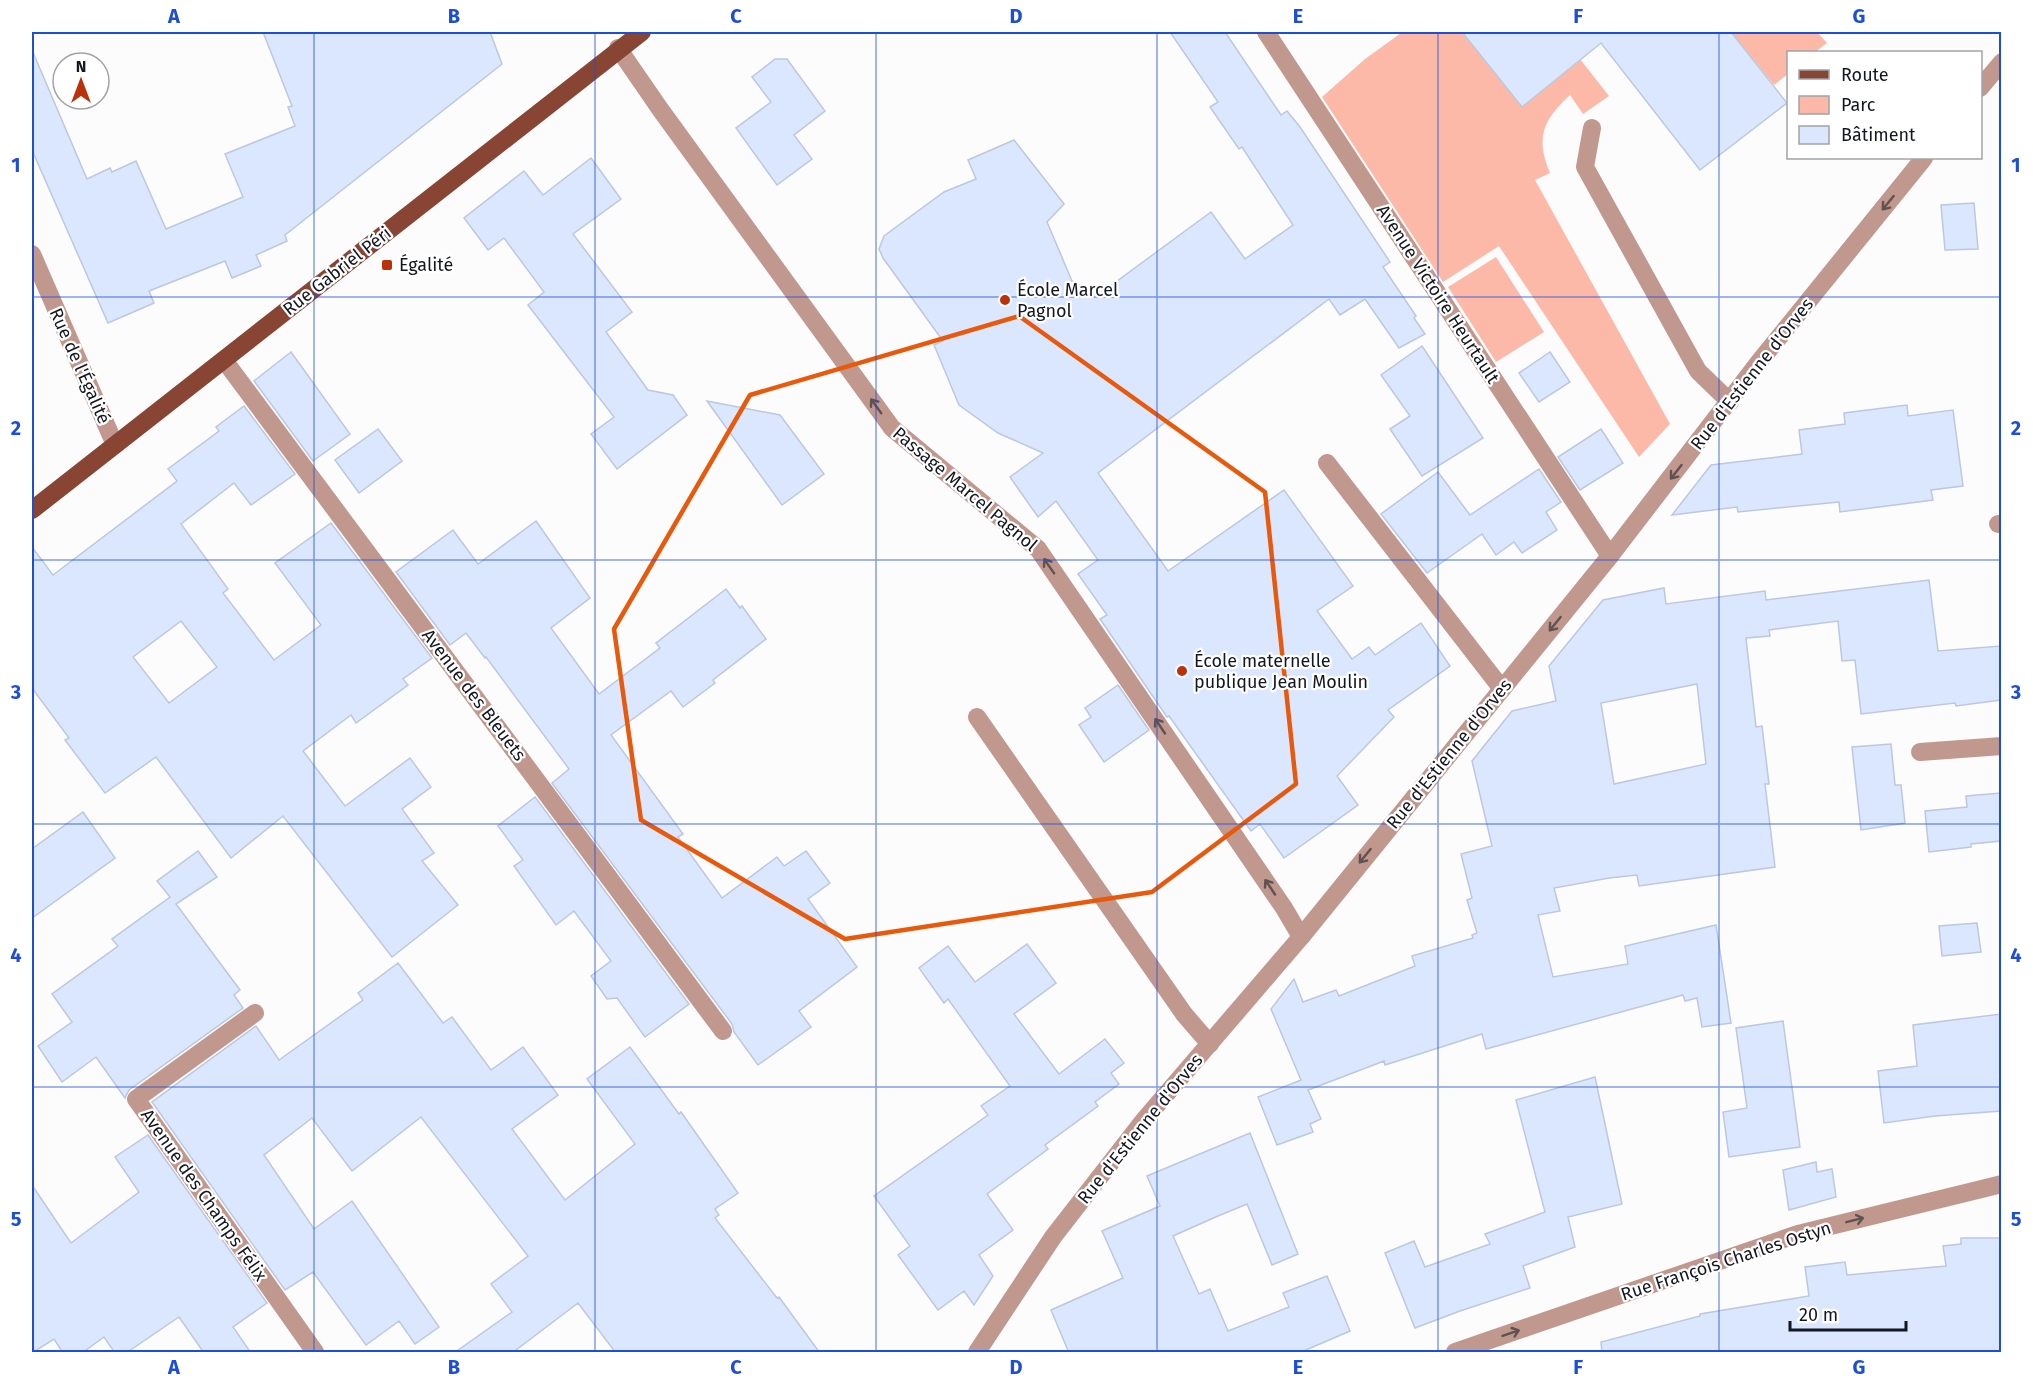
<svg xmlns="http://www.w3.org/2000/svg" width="2033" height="1384" font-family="'Fira Sans',sans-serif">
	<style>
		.green { fill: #fdb9a7 }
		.building { fill: #dbe7fe; stroke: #bcc8de; stroke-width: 1.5; fill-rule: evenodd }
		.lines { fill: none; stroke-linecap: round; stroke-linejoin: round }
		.minor { stroke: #c1988e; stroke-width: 18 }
		.major { stroke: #894534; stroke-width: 18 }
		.oneway { stroke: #615252 }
		.marked { fill: none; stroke: #e8590c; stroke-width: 4.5; stroke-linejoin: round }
		.grid { fill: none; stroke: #1d4ed8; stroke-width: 1.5; stroke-opacity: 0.55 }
		.poi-dot { fill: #bb3109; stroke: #fff; stroke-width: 2 }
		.labels { text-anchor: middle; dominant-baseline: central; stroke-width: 4.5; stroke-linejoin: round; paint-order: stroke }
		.poi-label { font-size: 18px; fill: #131820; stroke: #fff; text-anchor: start }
		.street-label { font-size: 18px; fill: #131820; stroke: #fff }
		.neatline { fill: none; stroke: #1d4ed8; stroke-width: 2 }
		.grid-label { font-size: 20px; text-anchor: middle; font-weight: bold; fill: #1d4ed8 }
	</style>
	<rect width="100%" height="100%" fill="#fcfcfc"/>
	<!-- green -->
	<g class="green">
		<path d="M1400 32H1462L1522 106 1580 59 1609 96 1583 114 1570 95C1543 120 1535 137 1550 173L1535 180 1670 424 1639 457 1499 246 1443 282 1322 97 1365 59 1401 33Z"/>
		<path d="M1731 32H1817L1827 43 1815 52H1788V74L1774 85Z"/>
		<path d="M1496 257 1544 332 1496 362 1448 287Z"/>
	</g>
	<!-- building -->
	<g class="building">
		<path d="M263 32H490L502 64 285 235 287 241 256 255 261 266 232 278 225 261 149 291 154 303 108 323 32 150V50L87 179 110 168 112 172 136 161 166 229 243 197 225 154 295 126 288 107 292 106Z"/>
		<path d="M1170 32H1225L1281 115 1287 111 1300 127 1390 262 1383 267 1416 316 1414 318 1425 334 1399 348 1365 299 1340 315 1329 299 1098 473 1168 571 1284 490 1353 586 1317 611 1352 659 1369 647 1375 655 1421 623 1450 666 1388 710 1394 717 1337 776 1358 805 1284 858 1260 824 1251 831 1169 716 1167 717 1100 619 1107 615 1078 574 1098 560 1056 501 1038 517 1010 477 1043 453 998 433 959 405 934 345 943 341 883 258 879 249 884 236 944 192 976 179 968 160 1014 140 1064 204 1047 222 1072 281 1098 295 1211 212 1245 259 1293 225 1242 147 1239 149 1210 107 1218 102Z"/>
		<path d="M1462 32H1731L1787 103 1700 170 1601 43 1522 107Z"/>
		<path d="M775 59H787L825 111 794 135 812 159 777 185 736 128 771 102 752 77Z"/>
		<path d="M591 158 621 199 573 234 632 312 606 332 648 390 673 395 687 415 617 469 591 434 614 417 528 305 544 292 504 238 488 250 464 218 524 171 543 195Z"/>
		<path d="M1974 203 1978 249 1945 250 1941 205Z"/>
		<path d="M1422 346 1483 438 1422 476 1390 429 1410 416 1381 375Z"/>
		<path d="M291 352 350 434 313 461 254 381Z"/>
		<path d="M1550 352 1570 382 1539 402 1519 373Z"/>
		<path d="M707 401 780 415 824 474 782 505Z"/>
		<path d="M1907 405 1908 416 1953 410 1963 486 1931 490 1933 500 1840 512 1839 502 1738 512 1737 507 1672 515 1711 465 1802 454 1799 430 1845 424 1844 413Z"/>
		<path d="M244 406 295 474 251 505 234 483 181 524 228 589 223 593 274 660 321 625 275 563 331 523 432 658 403 679 408 685 356 723 351 715 303 751 345 806 410 758 431 787 402 809 434 853 422 861 458 905 392 957 283 816 231 858 156 757 105 793 65 740 69 738 32 688V547L53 575 177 481 168 469 219 431 216 427ZM181 621 217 667 169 703 133 657Z"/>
		<path d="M378 429 402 461 359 493 335 460Z"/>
		<path d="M1601 429 1623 463 1580 490 1558 457Z"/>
		<path d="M1539 469 1561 502 1546 512 1557 530 1522 553 1514 542 1496 555 1482 534 1427 573 1381 514 1438 472 1470 515Z"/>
		<path d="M536 521 590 598 551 628 599 694 660 648 656 643 726 589 740 608 742 606 766 639 713 680 715 683 683 707 671 691 611 735 683 834 678 837 722 898 777 857 784 866 806 851 830 883 808 899 857 967 799 1011 811 1027 758 1065 734 1032 732 1024 552 783 569 769 486 657 485 658 466 633 450 645 396 572 453 530 478 564Z"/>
		<path d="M1929 580 1938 651 2001 646V700L1956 706 1955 703 1861 714 1855 660 1842 661 1838 621 1769 630 1770 636 1746 638 1756 727 1762 726 1769 784H1765L1775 867 1639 886 1637 875 1609 878 1554 888 1560 911 1538 915 1553 977 1628 964 1625 946 1716 925 1731 1023 1702 1027 1697 998 1685 1001 1683 995 1486 1049 1482 1034 1385 1065 1384 1061 1308 1090 1321 1119 1310 1124 1313 1132 1277 1145 1258 1097 1301 1080 1271 1009 1294 979 1303 1002 1336 990 1339 996 1415 966 1412 956 1473 938 1472 935 1477 933 1467 900 1472 898 1461 854 1492 846 1472 761 1512 711 1556 701 1549 666 1603 600 1664 588 1666 604 1765 591 1766 600ZM1697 684 1706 764 1614 784 1601 703Z"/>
		<path d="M1118 685 1149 730 1104 762 1079 725 1091 717 1085 708Z"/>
		<path d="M1891 744 1895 785H1901L1905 823 1861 830 1852 747Z"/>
		<path d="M2001 793V841L1971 844V847L1929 852 1925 811 1967 807 1966 796Z"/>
		<path d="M535 797 689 1004 645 1037 617 998 607 999 591 976 611 961 574 911 556 925 514 866 523 860 498 826Z"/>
		<path d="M83 812 115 858 32 918V849Z"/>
		<path d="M198 851 217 877 176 904 240 990 234 995 243 1008 129 1090 125 1098 96 1057 62 1082 38 1046 72 1022 52 994 118 946 112 939 170 897 157 881Z"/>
		<path d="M1977 923 1981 952 1942 956 1939 926Z"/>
		<path d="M1027 944 1056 983 1014 1014 1059 1074 1105 1039 1124 1063 1111 1073 1119 1084 1095 1102 1098 1106 1045 1145 1048 1149 987 1194 1013 1230 979 1255 993 1276 974 1305 964 1291 938 1310 898 1255 910 1246 874 1196 988 1115 981 1106 1010 1086 948 999 944 1003 919 968 948 946 975 982Z"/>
		<path d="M398 963 443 1023 452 1017 491 1070 523 1047 558 1095 512 1129 565 1200 635 1144 587 1079 630 1047 679 1114 681 1112 738 1193 715 1209 719 1215 715 1218 777 1298 779 1297 820 1353H616L578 1303 512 1353H454L512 1312 491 1284 528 1256 421 1117 352 1171 312 1118 264 1155 314 1229 352 1201 439 1327 415 1344 399 1321 366 1345 313 1272 285 1290 152 1102 256 1026 279 1060 363 1000 358 993Z"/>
		<path d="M2001 1014V1111L1935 1116 1884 1123 1878 1071 1917 1066 1913 1025Z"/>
		<path d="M1783 1021 1800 1147 1729 1157 1723 1112 1747 1108 1736 1028Z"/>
		<path d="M1595 1077 1622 1204 1568 1217 1575 1247 1523 1266 1530 1288 1460 1311 1415 1328 1385 1253 1414 1241 1425 1267 1490 1244 1485 1234 1545 1212 1516 1100Z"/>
		<path d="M1250 1133 1298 1254 1272 1265 1247 1204 1218 1216 1173 1236 1199 1294 1210 1289 1228 1331 1289 1307 1283 1293 1327 1276 1350 1331 1299 1353H1069L1051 1310 1123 1278 1102 1231 1160 1206 1147 1176Z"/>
		<path d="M148 1135 267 1303 233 1327 251 1353H204L179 1317 126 1353H115L104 1337 82 1353H63L54 1339 32 1353V1185L71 1243 139 1192 115 1157Z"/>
		<path d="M1816 1162 1817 1172 1832 1169 1836 1197 1789 1210 1783 1170Z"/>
		<path d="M1961 1238H2001V1353H1602L1601 1342 1700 1316V1314L1809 1296 1805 1267 1845 1262 1847 1275 1946 1266 1943 1246 1961 1244Z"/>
	</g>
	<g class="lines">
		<!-- minor -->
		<g class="minor">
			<path d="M1266 32 1610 556"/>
			<path d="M618 48 660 109 892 428 1038 549 1284 908 1301 937"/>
			<path d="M1980 88 2002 62"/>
			<path d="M1592 128 1585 167 1698 371 1730 402"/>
			<path d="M32 254 115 445"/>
			<path d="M224 360 723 1031"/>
			<path d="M1327 463 1502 689"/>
			<path d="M1998 524H2002"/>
			<path d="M977 717 1184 1014 1210 1044"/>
			<path d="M1920 752 2002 746"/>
			<path d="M255 1013 136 1099 315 1352"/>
			<path d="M977 1352 1053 1237 1144 1120 1301 937 1610 556 1759 362 1924 158"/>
			<path d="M1455 1352 1798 1234 2002 1184"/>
		</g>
		<!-- major -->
		<path class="major" d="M32 510 642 32"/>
	</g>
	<!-- one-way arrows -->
	<defs><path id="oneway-shaft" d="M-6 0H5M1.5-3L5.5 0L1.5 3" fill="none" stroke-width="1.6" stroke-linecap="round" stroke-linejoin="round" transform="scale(1.5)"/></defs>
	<g class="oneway">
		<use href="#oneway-shaft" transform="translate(1888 203) rotate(129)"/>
		<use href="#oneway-shaft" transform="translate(876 406) rotate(-126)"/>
		<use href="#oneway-shaft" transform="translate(1676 472) rotate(128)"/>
		<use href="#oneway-shaft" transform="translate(1049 566) rotate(-125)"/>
		<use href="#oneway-shaft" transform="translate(1555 624) rotate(129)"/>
		<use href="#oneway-shaft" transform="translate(1160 726) rotate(-124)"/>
		<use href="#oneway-shaft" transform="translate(1365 856) rotate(129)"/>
		<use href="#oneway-shaft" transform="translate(1270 887) rotate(-124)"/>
		<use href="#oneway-shaft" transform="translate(1855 1220) rotate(-14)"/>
		<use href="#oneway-shaft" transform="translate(1511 1333) rotate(-19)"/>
	</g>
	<!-- marked area -->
	<path class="marked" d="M1019 316 1265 492 1296 784 1152 892 845 939 641 820 614 629 750 395Z"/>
	<!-- grid -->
	<path class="grid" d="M314 32V1352M595 32V1352M876 32V1352M1157 32V1352M1438 32V1352M1719 32V1352M32 297H2002M32 560H2002M32 824H2002M32 1087H2002"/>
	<!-- markers -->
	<g class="poi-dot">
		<rect x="381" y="259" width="12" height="12" rx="3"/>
		<circle cx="1005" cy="300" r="6"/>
		<circle cx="1182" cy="671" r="6"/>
	</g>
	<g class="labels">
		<!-- poi labels -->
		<g class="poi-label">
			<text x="399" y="265">Égalité</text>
			<text x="1017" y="290">École Marcel<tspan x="1017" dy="21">Pagnol</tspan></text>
			<text x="1194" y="661">École maternelle<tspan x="1194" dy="21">publique Jean Moulin</tspan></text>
		</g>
		<!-- street labels -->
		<g class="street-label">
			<text transform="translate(337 271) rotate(-38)">Rue Gabriel Péri</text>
			<text transform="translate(1438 294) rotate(57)">Avenue Victoire Heurtault</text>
			<text transform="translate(80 366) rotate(66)">Rue de l'Égalité</text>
			<text transform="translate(1752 374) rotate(-52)">Rue d'Estienne d'Orves</text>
			<text transform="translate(965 489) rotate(40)">Passage Marcel Pagnol</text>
			<text transform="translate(474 695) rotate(53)">Avenue des Bleuets</text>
			<text transform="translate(1449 754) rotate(-51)">Rue d'Estienne d'Orves</text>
			<text transform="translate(1140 1129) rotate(-51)">Rue d'Estienne d'Orves</text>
			<text transform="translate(204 1195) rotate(55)">Avenue des Champs Félix</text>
			<text transform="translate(1726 1261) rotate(-18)">Rue François Charles Ostyn</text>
		</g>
	</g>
	<!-- border -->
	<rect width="2033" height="1384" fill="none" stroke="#ffffff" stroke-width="66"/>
	<!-- legend -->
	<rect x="1787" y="51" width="195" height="108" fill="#ffffff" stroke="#a1a3a6" stroke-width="1.5"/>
	<rect x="1799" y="70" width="30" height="9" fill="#894534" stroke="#a1a3a6" stroke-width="1.5"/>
	<text x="1841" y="81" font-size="18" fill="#131820">Route</text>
	<rect x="1799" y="96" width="30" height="18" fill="#fdb9a7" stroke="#a1a3a6" stroke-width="1.5"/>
	<text x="1841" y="111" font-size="18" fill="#131820">Parc</text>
	<rect x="1799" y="126" width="30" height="18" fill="#dbe7fe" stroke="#a1a3a6" stroke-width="1.5"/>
	<text x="1841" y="141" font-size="18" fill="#131820">Bâtiment</text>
	<!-- north arrow -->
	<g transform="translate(81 81)"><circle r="28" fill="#ffffff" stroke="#a1a3a6" stroke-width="1.5"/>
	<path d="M0-4.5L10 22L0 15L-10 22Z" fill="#bb3109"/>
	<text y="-9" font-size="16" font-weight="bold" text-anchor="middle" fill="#131820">N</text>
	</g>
	<!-- scale -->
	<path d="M1790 1321v9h116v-9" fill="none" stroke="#131820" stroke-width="3"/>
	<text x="1799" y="1321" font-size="18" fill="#131820" stroke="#ffffff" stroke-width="4.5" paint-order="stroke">20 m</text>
	<rect x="33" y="33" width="1967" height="1318" class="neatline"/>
	<g class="grid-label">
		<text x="174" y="23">A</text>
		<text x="454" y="23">B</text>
		<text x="736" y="23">C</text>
		<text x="1016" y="23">D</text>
		<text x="1298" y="23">E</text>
		<text x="1578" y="23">F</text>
		<text x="1859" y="23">G</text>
		<text x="16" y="172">1</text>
		<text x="2016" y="172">1</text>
		<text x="16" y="435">2</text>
		<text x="2016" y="435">2</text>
		<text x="16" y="699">3</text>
		<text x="2016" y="699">3</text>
		<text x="16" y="962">4</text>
		<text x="2016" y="962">4</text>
		<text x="16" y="1226">5</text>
		<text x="2016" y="1226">5</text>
		<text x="174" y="1374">A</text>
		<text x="454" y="1374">B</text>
		<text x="736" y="1374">C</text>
		<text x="1016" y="1374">D</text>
		<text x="1298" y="1374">E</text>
		<text x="1578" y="1374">F</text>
		<text x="1859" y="1374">G</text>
	</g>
</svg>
